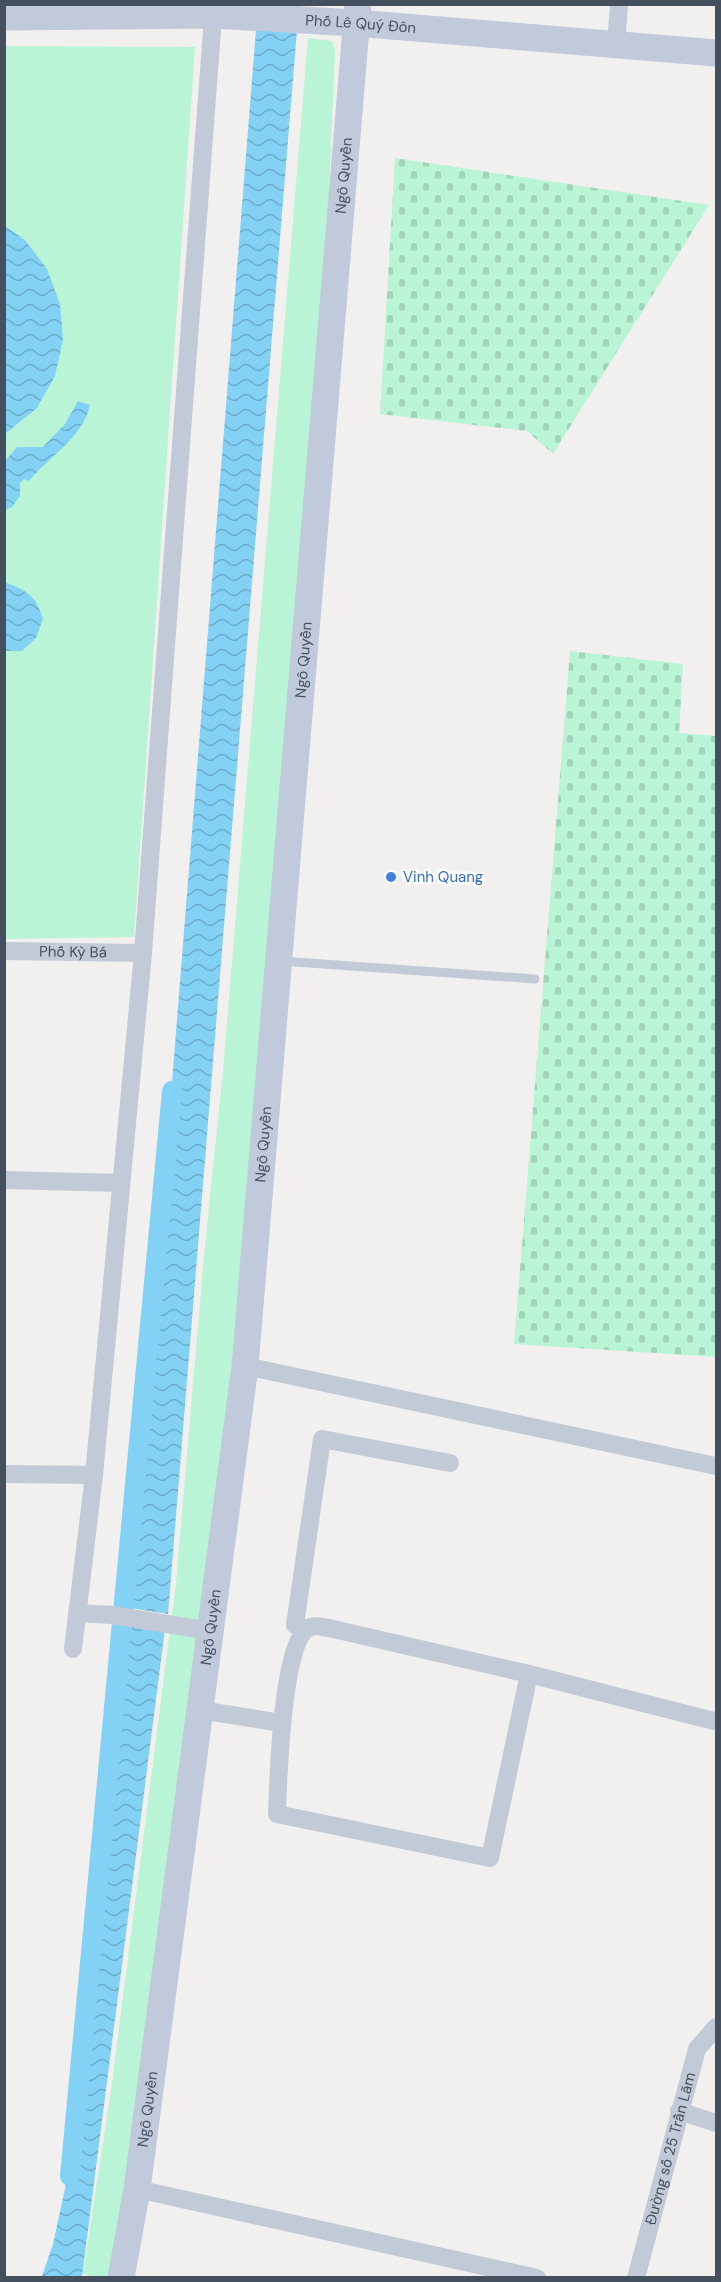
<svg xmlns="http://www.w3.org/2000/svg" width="721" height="2282" font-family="'DM Sans',sans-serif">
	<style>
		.cemetery { fill: url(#cemetery-stones) }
		.park { fill: #baf4d6 }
		.water { fill: url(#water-waves) }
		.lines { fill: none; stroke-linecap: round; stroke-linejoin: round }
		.canal { stroke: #83d2f5; stroke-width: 20 }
		.lane { stroke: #c1cad6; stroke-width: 9 }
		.street { stroke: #c1cad6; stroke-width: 18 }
		.secondary { stroke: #c0cada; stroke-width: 27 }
		.shop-dot { fill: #3f7fe0; stroke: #fff; stroke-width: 2 }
		.labels { text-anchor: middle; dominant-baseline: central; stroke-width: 5; stroke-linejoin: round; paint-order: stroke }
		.street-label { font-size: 15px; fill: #45505f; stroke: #fff }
		.shop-label { font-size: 15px; fill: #366cbe; stroke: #fff; text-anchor: start }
	</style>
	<defs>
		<pattern id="cemetery-stones" width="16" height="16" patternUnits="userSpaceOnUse" patternTransform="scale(1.5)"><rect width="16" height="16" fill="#baf4d6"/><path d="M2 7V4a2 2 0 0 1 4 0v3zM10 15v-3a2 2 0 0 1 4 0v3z" fill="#a1d3ba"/></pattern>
		<pattern id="water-waves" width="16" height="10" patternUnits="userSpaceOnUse" patternTransform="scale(1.5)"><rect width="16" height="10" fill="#83d2f5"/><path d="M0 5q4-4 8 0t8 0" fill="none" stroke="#6dadca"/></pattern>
	</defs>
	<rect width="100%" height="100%" fill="#f2efef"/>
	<!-- cemetery -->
	<g class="cemetery">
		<path d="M395 158 709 205 553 454 527 431 380 414Z"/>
		<path d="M570 651 683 664 679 733 716 736V1357L514 1344Z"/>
	</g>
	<!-- park -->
	<g class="park">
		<path d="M308 38 332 41 335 51 329 194 315 422 220 1497 113 2277H93L83 2274 112 2083 176 1583 204 1256 223 1071Z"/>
		<path d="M4 46 195 47 134 937 5 939Z"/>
	</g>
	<!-- water -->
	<g class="water">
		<path d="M258 5H299L168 1614 130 1608Z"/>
		<path d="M5 226 25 240 47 269 60 304 63 340 55 376 37 408 5 434Z"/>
		<path d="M78 401 90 405C82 439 50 455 29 481L24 479 20 483V496L12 507 5 510V461L17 447H43L65 424Z"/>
		<path d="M4 582C27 590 36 596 43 619L36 638 22 651H5Z"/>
		<path d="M121 1626 165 1629 82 2277 42 2276 53 2244 72 2156Z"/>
	</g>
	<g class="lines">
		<!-- canal -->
		<path class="canal" d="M70 2176 172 1091"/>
		<!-- lane -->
		<path class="lane" d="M280 961 535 979"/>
		<!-- street -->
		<g class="street">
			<path d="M616 45 619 4"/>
			<path id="s1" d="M4 951 143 953"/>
			<path d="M4 1180 121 1183"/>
			<path d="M245 1366 716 1466"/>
			<path d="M4 1474 94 1475"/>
			<path d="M77 1613 112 1615 210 1631"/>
			<path d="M306 1629 295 1625 322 1439 450 1463"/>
			<path d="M73 1649 94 1475 143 953 214 4"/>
			<path d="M529 1674 329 1628C322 1627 314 1624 307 1629 282 1645 278 1782 277 1814L490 1858 529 1674 714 1721"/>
			<path d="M200 1710 281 1723"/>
			<path d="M679 2111 716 2123"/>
			<path d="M137 2189 537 2278"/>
			<path id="s2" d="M636 2278 697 2049 716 2027"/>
		</g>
		<!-- secondary -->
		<g class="secondary">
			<path id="s3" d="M4 17 213 15 356 23 716 53"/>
			<path id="s4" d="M121 2278 137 2189 245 1366 358 4"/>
		</g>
	</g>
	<!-- markers -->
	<circle class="shop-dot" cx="391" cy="877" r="6"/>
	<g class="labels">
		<!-- street labels -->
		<g class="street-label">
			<text stroke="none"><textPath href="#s3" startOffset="357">Phố Lê Quý Đôn</textPath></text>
			<text stroke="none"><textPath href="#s4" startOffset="2115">Ngô Quyền</textPath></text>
			<text stroke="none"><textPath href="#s4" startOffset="1629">Ngô Quyền</textPath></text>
			<text stroke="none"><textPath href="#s1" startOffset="69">Phố Kỳ Bá</textPath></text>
			<text stroke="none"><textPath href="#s4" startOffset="1143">Ngô Quyền</textPath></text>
			<text stroke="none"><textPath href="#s4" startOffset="657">Ngô Quyền</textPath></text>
			<text stroke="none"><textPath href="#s4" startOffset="171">Ngô Quyền</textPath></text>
			<text stroke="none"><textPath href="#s2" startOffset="134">Đường số 25 Trần Lãm</textPath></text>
		</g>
		<!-- shop labels -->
		<g class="shop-label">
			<text x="403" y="877">Vinh Quang</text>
		</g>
	</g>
	<!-- border -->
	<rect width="721" height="2282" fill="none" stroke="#45505f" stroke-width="12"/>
</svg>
